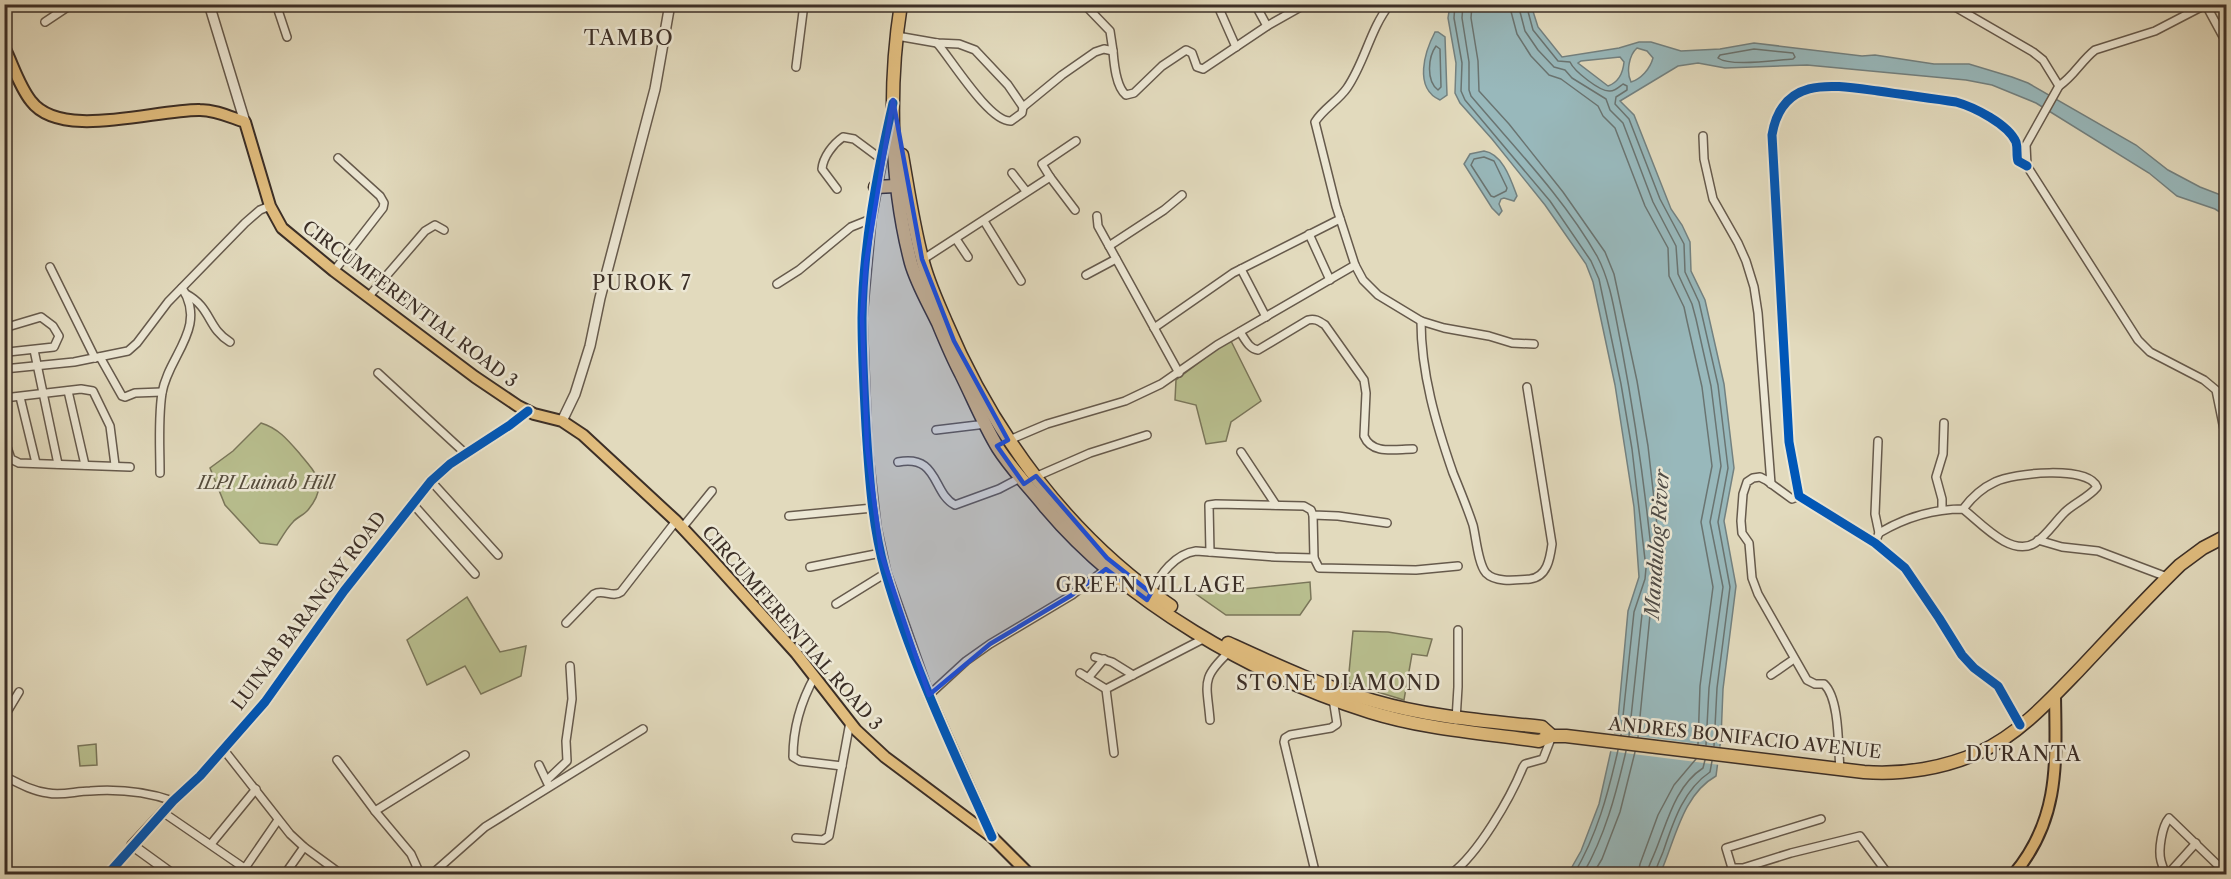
<svg xmlns="http://www.w3.org/2000/svg" width="2231" height="879" font-family="'Libre Caslon Text',serif">
	<style>
		.green { fill: #b8be8e; stroke: #7a765a; stroke-width: 1.5 }
		.water { fill: #98b8bb; stroke: #738180; stroke-width: 1.5; fill-rule: evenodd }
		.pier { fill: #e2dabd }
		.lines { fill: none; stroke-linecap: round; stroke-linejoin: round }
		.shore { stroke: #6a7471; stroke-width: 1.5 }
		.minor-casing { stroke: #665a4c; stroke-width: 10 }
		.tertiary-casing { stroke: #665a4c; stroke-width: 12 }
		.primary-casing { stroke: #3c2f27; stroke-width: 14 }
		.trunk-casing { stroke: #3c2f27; stroke-width: 15 }
		.minor { stroke: #ece7d4; stroke-width: 7 }
		.tertiary { stroke: #ece7d4; stroke-width: 9 }
		.primary { stroke: #e1bd7e; stroke-width: 10 }
		.trunk { stroke: #e1bd7e; stroke-width: 12 }
		.cycleway-casing { stroke: #ece7d4; stroke-width: 13 }
		.cycleway { stroke: #0057b8; stroke-width: 9 }
		.marked { fill: #1d4ed8; fill-opacity: 0.2; stroke: #1d4ed8; stroke-width: 4.5; stroke-linejoin: round }
		.labels { text-anchor: middle; dominant-baseline: central; stroke-width: 5; stroke-linejoin: round; paint-order: stroke }
		.street-label { font-size: 18px; fill: #3c2f27; stroke: #ece7d4 }
		.park-label { font-size: 18px; font-style: italic; fill: #554c3c; stroke: #ece7d4 }
		.neighbourhood-label { font-size: 20px; letter-spacing: 1.5px; fill: #3c2f27; stroke: #ece7d4 }
		.water-label { font-size: 20px; font-style: italic; fill: #4e4a45; stroke: #ece7d4 }
		.quarter-label { font-size: 21px; letter-spacing: 1.5px; fill: #3c2f27; stroke: #ece7d4 }
	</style>
	<rect width="100%" height="100%" fill="#e2dabd"/>
	<filter id="stains"><feTurbulence type="fractalNoise" baseFrequency=".00333" numOctaves="4"/><feColorMatrix values="0 0 0 0 .2 0 0 0 0 .09 0 0 0 0 .02 0 0 0 .5 -.17"/></filter>
	<radialGradient id="worn" r=".72"><stop offset=".6" stop-color="#630" stop-opacity="0"/><stop offset="1" stop-color="#630" stop-opacity=".3"/></radialGradient>
	<!-- green -->
	<g class="green">
		<path d="M1230 339 1261 401 1231 422 1226 441 1206 444 1196 405 1175 400 1176 380Z"/>
		<path d="M261 423C278 428 288 440 300 454 317 474 328 486 308 510 304 515 297 517 293 522 287 528 282 537 277 545L260 543 225 505 210 468 233 451Z"/>
		<path d="M1310 582 1311 599 1300 615H1226L1196 594Z"/>
		<path d="M467 597 500 652 526 646 521 676 481 694 465 666 427 685 407 640Z"/>
		<path d="M1353 631 1388 632 1432 639 1427 656 1412 654 1404 700 1348 683Z"/>
		<path d="M96 744 97 765 80 766 78 746Z"/>
	</g>
	<!-- water -->
	<g class="water">
		<path d="M1450 5H1531L1538 27 1562 57 1619 48 1639 42H1651L1681 51 1720 49 1754 43 1862 56 1875 55 1934 64H1969L2012 77 2028 83 2136 145 2168 170 2200 187 2226 197V216L2215 209 2177 196 2149 173 2036 103 1992 85 1966 80 1807 65 1725 68 1698 63 1678 66 1620 101 1634 115 1671 209 1682 225 1690 242 1691 271 1705 300 1724 384 1734 468 1724 521 1736 586 1723 689 1721 738 1716 776C1682 795 1675 841 1660 874H1568L1581 851 1599 804 1618 719 1628 611 1639 577 1634 507 1615 385 1593 282 1586 264 1545 205 1492 139 1460 103 1455 93 1456 63 1448 18ZM1637 48 1647 51 1653 58C1650 69 1641 79 1631 82 1626 72 1629 55 1637 48ZM1620 57 1624 62C1623 73 1619 82 1608 86L1578 63 1581 61Z"/>
		<path d="M1435 32H1438L1445 37 1447 95 1440 100C1413 88 1425 51 1435 32Z"/>
		<path d="M1484 151C1503 154 1511 180 1517 196L1514 201 1504 198 1501 199 1499 204 1502 211 1499 215 1492 208 1464 164 1470 154Z"/>
	</g>
	<!-- pier -->
	<path class="pier" d="M1612 733 1722 747 1720 765 1609 751Z"/>
	<g class="lines">
		<!-- shore -->
		<g class="shore">
			<path d="M1455 4 1454 18 1462 63 1461 91 1465 100 1550 201 1591 261 1599 279 1621 384 1632 449 1646 568 1645 579 1634 612 1621 735"/>
			<path d="M1463 4 1462 18 1469 62V90L1471 96C1514 147 1564 198 1597 256 1611 282 1615 315 1621 344 1635 418 1646 493 1653 569L1652 580 1642 614 1629 736"/>
			<path d="M1472 4 1471 18 1478 61 1479 91 1509 124 1563 192 1605 252 1614 274 1637 381 1648 446 1662 569 1661 582 1650 615 1638 737"/>
			<path d="M1509 4 1517 34 1531 56 1549 75 1561 79 1598 106 1603 116 1615 128 1645 206 1668 248 1669 276 1684 307 1687 321 1702 387 1712 466 1701 522 1713 587 1700 686 1698 744"/>
			<path d="M1518 4 1525 31 1538 50 1554 67 1565 70 1572 78 1606 99 1610 110 1623 123 1653 202 1676 246 1678 274 1692 304 1696 319 1711 386 1721 466 1710 522 1723 587 1709 688 1706 745"/>
			<path d="M1526 4 1533 30 1558 61 1570 62C1574 71 1600 92 1610 91 1615 91 1619 87 1623 84L1627 86V90L1616 97 1615 104 1629 119 1660 199 1684 244 1685 272 1699 302 1718 385 1728 468 1718 522 1730 587 1717 688 1714 746"/>
			<path d="M1436 46 1440 49 1441 87 1438 90C1426 81 1428 57 1436 46Z"/>
			<path d="M1754 49 1793 53 1795 57 1793 59C1775 60 1731 67 1718 58L1720 55Z"/>
			<path d="M1484 157 1494 161 1507 188 1506 191 1494 197 1491 196 1471 165 1474 159Z"/>
			<path d="M1574 874C1597 835 1608 794 1618 750"/>
			<path d="M1583 874C1605 836 1616 794 1626 751"/>
			<path d="M1593 874 1602 859 1620 812 1635 752"/>
			<path d="M1638 874 1640 864 1658 815 1674 785 1696 759"/>
			<path d="M1647 874C1648 866 1652 860 1655 852 1667 823 1675 786 1703 768L1705 760"/>
			<path d="M1655 874C1656 867 1660 860 1663 852 1673 823 1683 790 1710 772L1712 761"/>
		</g>
		<defs>
			<g id="minor">
				<path d="M276 4 287 37"/>
				<path d="M1217 4 1236 47"/>
				<path d="M1255 4 1267 26"/>
				<path d="M1390 4C1370 29 1365 62 1347 88 1338 101 1323 109 1315 122L1336 206 1355 265 1363 280 1378 295 1421 321 1444 328 1489 336 1512 343 1534 344"/>
				<path d="M1950 4 2033 52 2043 60 2059 86"/>
				<path d="M2207 4 2155 31 2095 50C2081 61 2074 76 2059 86L2026 145 2027 166 2138 340 2150 352 2204 380 2216 390 2226 439"/>
				<path d="M2206 5 2226 42"/>
				<path d="M45 22 72 4"/>
				<path d="M897 36 937 43 959 44 975 50 1008 85 1023 107"/>
				<path d="M937 43C951 59 990 123 1011 121L1022 113 1023 107 1062 75 1095 52 1104 49 1113 51 1110 31 1084 4"/>
				<path d="M1113 51C1114 64 1116 87 1126 95L1134 93 1162 66 1186 50 1192 53 1197 67 1203 69 1267 26 1306 4"/>
				<path d="M796 67 804 4"/>
				<path d="M1703 136 1704 159 1713 199 1738 243 1746 261 1754 287 1758 313 1771 484"/>
				<path d="M1012 173 1026 191"/>
				<path d="M837 189 822 169C823 157 833 144 843 137L854 139 881 159"/>
				<path d="M1075 210 1050 177 1042 164 1076 141"/>
				<path d="M1097 216 1098 226 1179 373"/>
				<path d="M984 221 1021 281"/>
				<path d="M1309 234 1330 280"/>
				<path d="M956 239 968 257"/>
				<path d="M1109 246 1164 210 1182 195"/>
				<path d="M922 260 1050 177"/>
				<path d="M50 267 95 358"/>
				<path d="M1241 269 1266 317"/>
				<path d="M334 271 383 208 384 203 380 196 338 158"/>
				<path d="M1086 275 1116 259"/>
				<path d="M777 284 799 270 851 227 871 219"/>
				<path d="M186 294C212 308 207 328 230 342"/>
				<path d="M369 296 425 231 435 225 444 230"/>
				<path d="M1421 321C1421 373 1436 424 1453 473 1460 490 1467 507 1473 525 1476 537 1478 564 1486 573 1496 583 1516 580 1530 579 1547 577 1550 559 1552 544L1527 387"/>
				<path d="M4 328 41 317 53 326 59 336 54 347 8 352 4 350"/>
				<path d="M1154 328 1233 273 1340 219"/>
				<path d="M1240 332C1245 339 1249 349 1258 350L1308 320C1315 318 1319 321 1325 325L1364 380 1366 393 1364 436C1372 455 1395 449 1413 449"/>
				<path d="M34 350 58 464"/>
				<path d="M100 357 122 396 125 397 135 393 162 392"/>
				<path d="M4 369 74 362 128 351 137 343 168 302 245 223 260 210 270 206"/>
				<path d="M378 373 466 454"/>
				<path d="M68 391 85 465"/>
				<path d="M20 397 36 463"/>
				<path d="M4 398 81 389 93 391 110 426 115 465"/>
				<path d="M936 430 986 424"/>
				<path d="M4 438 11 459 19 463 130 467"/>
				<path d="M1007 441 1047 424 1125 401 1161 384 1217 345 1355 265"/>
				<path d="M1878 441 1875 514 1879 533"/>
				<path d="M1241 452 1276 505"/>
				<path d="M898 462C939 454 932 493 955 505L999 489 1020 478"/>
				<path d="M160 473C160 447 158 419 162 393 168 356 208 328 182 288"/>
				<path d="M1035 477 1090 453 1147 435"/>
				<path d="M431 481 498 555"/>
				<path d="M1799 496 1792 499 1766 480 1760 477 1753 478 1747 482 1743 494 1741 521 1742 533 1749 543 1752 578 1758 594 1807 680 1815 684H1824C1840 699 1838 748 1840 770"/>
				<path d="M412 503 475 574"/>
				<path d="M1942 509V499L1936 477 1943 454 1944 423"/>
				<path d="M1313 515 1314 558 1319 568 1416 570 1458 566"/>
				<path d="M789 516 873 508"/>
				<path d="M682 528 712 491"/>
				<path d="M2038 540 2062 547 2098 551 2167 577"/>
				<path d="M1875 543 1879 533C1906 517 1932 509 1963 509 1972 497 1982 488 1995 482 2013 473 2088 465 2097 487 2088 498 2074 503 2064 513 2055 522 2046 536 2035 543 2011 558 1980 522 1963 509"/>
				<path d="M1210 552 1209 505 1216 504 1304 506 1311 510 1313 515 1338 516 1387 523"/>
				<path d="M810 567 881 553"/>
				<path d="M1151 593C1160 574 1175 554 1196 551L1275 557 1314 558"/>
				<path d="M836 604 886 573"/>
				<path d="M566 623 594 594C603 589 613 598 621 592L676 521"/>
				<path d="M1095 657 1112 662 1133 675"/>
				<path d="M1080 673 1106 689"/>
				<path d="M1771 675 1794 659"/>
				<path d="M815 676C801 701 793 728 793 757L800 761 842 766"/>
				<path d="M1088 678 1104 659"/>
				<path d="M929 695 966 661 990 644 1072 595 1106 569"/>
				<path d="M4 717 19 692"/>
				<path d="M1210 720C1207 683 1200 679 1229 652"/>
				<path d="M1456 720 1458 687V630"/>
				<path d="M2020 725 1998 686 1974 668 1962 655 1939 618 1905 568 1875 543 1799 496 1789 442 1772 135C1782 75 1833 85 1878 91 1904 95 1930 98 1956 102 1974 107 2008 124 2016 142 2018 149 2016 155 2018 161L2027 166"/>
				<path d="M224 750 290 834 304 847 341 874"/>
				<path d="M1114 753 1106 689 1205 638"/>
				<path d="M337 760 375 811"/>
				<path d="M539 765 548 784"/>
				<path d="M4 776C18 783 32 791 48 793 62 796 76 791 90 791 118 789 147 792 173 801"/>
				<path d="M547 780 567 761 566 741 572 699 570 666"/>
				<path d="M164 813 253 874"/>
				<path d="M1821 819 1726 848 1732 868H1743L1791 853 1860 836 1888 874"/>
				<path d="M796 838 823 840 829 836 850 722"/>
				<path d="M211 844 256 789"/>
				<path d="M1314 867 1284 742 1285 738 1290 735 1331 728 1337 724 1333 699"/>
				<path d="M245 868 278 820"/>
				<path d="M108 874 132 845"/>
				<path d="M285 874 304 847"/>
				<path d="M420 874 411 854 375 811 465 755"/>
				<path d="M432 874 485 827 643 729"/>
				<path d="M1451 874C1478 854 1510 799 1523 767L1525 764 1543 759 1552 736"/>
				<path d="M2166 874C2164 870 2162 865 2161 861 2158 850 2162 826 2169 818L2226 873"/>
				<path d="M2168 874 2196 843"/>
			</g>
			<g id="tertiary">
				<path d="M209 4 245 122"/>
				<path d="M890 117 871 219 862 318 867 447 876 527 886 573 929 695 992 837"/>
				<path d="M562 421 575 394 590 346 600 298 655 89 670 4"/>
				<path d="M172 874 132 845 173 801 200 776 265 702 344 591 431 481 450 464 510 425 528 411"/>
			</g>
			<g id="primary">
				<path d="M4 47C13 65 19 86 31 101 61 141 156 109 200 110 216 110 230 117 245 122L270 206 282 228 334 271 475 377 518 406 534 414 562 421 583 435 676 521 705 552 796 653 856 730 885 757 992 837 1029 874"/>
				<path d="M2014 874C2060 819 2056 763 2055 695"/>
			</g>
			<g id="trunk">
				<path d="M901 4C888 86 890 183 911 263 917 284 929 304 938 323 945 340 952 357 961 374 973 398 984 425 998 448 1012 470 1030 488 1046 508 1125 602 1254 676 1370 712 1424 729 1483 733 1539 741L1552 736H1566L1864 772C1903 775 1945 768 1980 752 2018 735 2050 700 2078 671 2112 635 2145 599 2180 565L2203 548 2226 536"/>
				<path d="M902 155C908 189 913 224 922 258 927 280 937 301 946 322 993 434 1070 538 1171 606"/>
				<path d="M875 187 896 186"/>
				<path d="M1228 643C1276 665 1323 687 1374 701 1429 717 1486 721 1542 727L1552 736"/>
			</g>
		</defs>
		<!-- minor casing -->
		<use href="#minor" class="minor-casing"/>
		<!-- tertiary casing -->
		<use href="#tertiary" class="tertiary-casing"/>
		<!-- primary casing -->
		<use href="#primary" class="primary-casing"/>
		<!-- trunk casing -->
		<use href="#trunk" class="trunk-casing"/>
		<!-- minor -->
		<use href="#minor" class="minor"/>
		<!-- tertiary -->
		<use href="#tertiary" class="tertiary"/>
		<!-- primary -->
		<use href="#primary" class="primary"/>
		<!-- trunk -->
		<use href="#trunk" class="trunk"/>
		<defs>
			<g id="cycleway">
				<path d="M893 103C877 173 863 246 862 318 862 355 864 391 866 427 869 475 872 525 885 571 911 663 953 750 992 837"/>
				<path d="M2020 725 1998 686 1974 668 1962 655 1939 618 1905 568 1875 543 1799 496 1789 442 1772 135C1782 75 1833 85 1878 91 1904 95 1930 98 1956 102 1974 107 2008 124 2016 142 2018 149 2016 155 2018 161L2027 166"/>
				<path d="M108 874 173 801 200 776 265 702 344 591 431 481 450 464 510 425 528 411"/>
			</g>
		</defs>
		<!-- cycleway casing -->
		<use href="#cycleway" class="cycleway-casing"/>
		<!-- cycleway -->
		<use href="#cycleway" class="cycleway"/>
	</g>
	<!-- marked area -->
	<path class="marked" d="M893 100 922 259 954 341 1008 440 997 446 1024 484 1036 476 1107 558 1151 593 1147 600 1106 569 1072 595 990 644 929 695 881 553 867 447 862 318 866 263Z"/>
	<g class="labels">
		<!-- street labels -->
		<g class="street-label">
			<text transform="translate(410 304) rotate(37)">CIRCUMFERENTIAL ROAD 3</text>
			<text transform="translate(309 611) rotate(-53)">LUINAB BARANGAY ROAD</text>
			<text transform="translate(792 628) rotate(49)">CIRCUMFERENTIAL ROAD 3</text>
			<text transform="translate(1745 738) rotate(6)">ANDRES BONIFACIO AVENUE</text>
		</g>
		<!-- park labels -->
		<g class="park-label">
			<text x="266" y="483">ILPI Luinab Hill</text>
		</g>
		<!-- neighbourhood labels -->
		<g class="neighbourhood-label">
			<text x="642" y="283">PUROK 7</text>
			<text x="1151" y="585">GREEN VILLAGE</text>
			<text x="1339" y="683">STONE DIAMOND</text>
			<text x="2024" y="754">DURANTA</text>
		</g>
		<!-- water labels -->
		<g class="water-label">
			<text transform="translate(1657 544) rotate(-86)">Mandulog River</text>
		</g>
		<!-- quarter labels -->
		<g class="quarter-label">
			<text x="629" y="37">TAMBO</text>
		</g>
	</g>
	<!-- margin -->
	<rect width="2231" height="879" fill="none" stroke="#e2dabd" stroke-width="24"/>
	<rect x="6" y="6" width="2219" height="867" fill="none" stroke="#3c2f27" stroke-width="3"/>
	<rect x="12" y="12" width="2207" height="855" fill="none" stroke="#3c2f27" stroke-width="1.5"/>
	<rect width="100%" height="100%" filter="url(#stains)"/>
	<rect width="100%" height="100%" fill="url(#worn)"/>
</svg>
